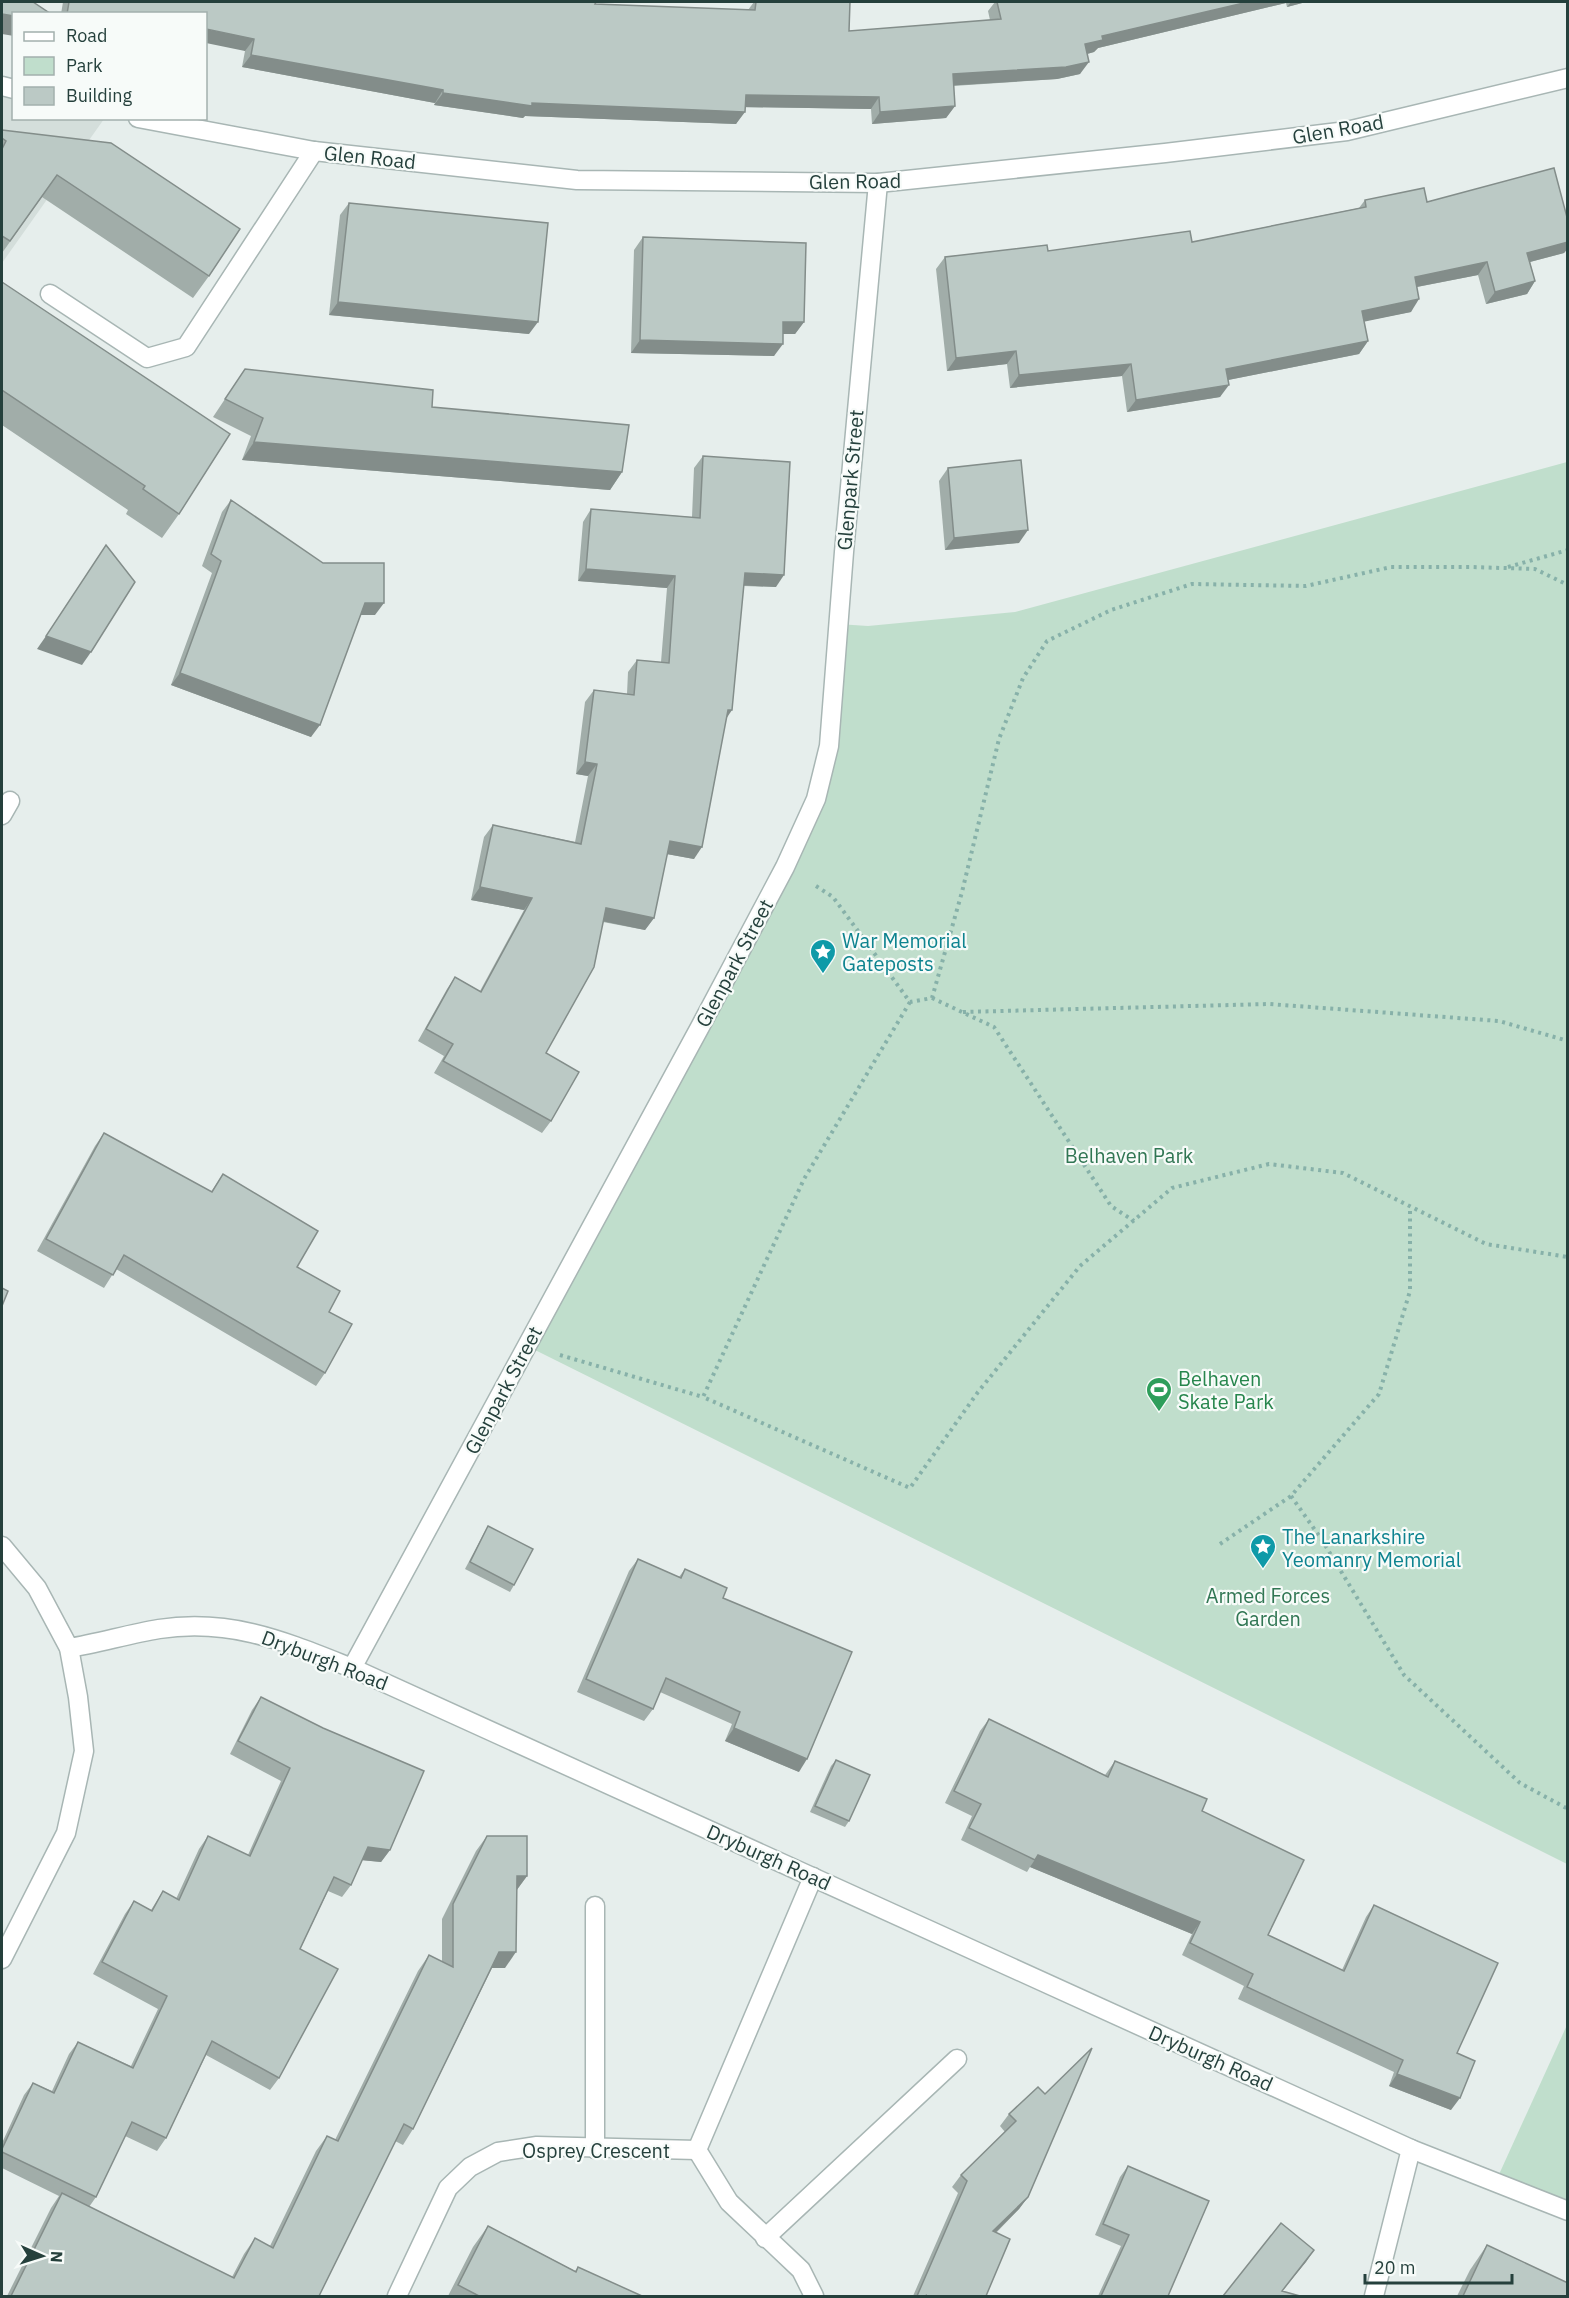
<svg xmlns="http://www.w3.org/2000/svg" width="1569" height="2298" font-family="'IBM Plex Sans',sans-serif">
	<style>
		.built { fill: #d4dedb }
		.green { fill: #c0decc }
		.lines { fill: none; stroke-linecap: round; stroke-linejoin: round }
		.minor-casing { stroke: #a8b6b4; stroke-width: 21 }
		.path { stroke: #87b1a9; stroke-width: 4; stroke-dasharray: 3 4.5; stroke-linecap: butt }
		.minor { stroke: #fff; stroke-width: 18 }
		.wall { fill: #a1ada9 }
		.shaded-wall { fill: #838d8a }
		.building { fill: #bbc9c5; stroke: #838d8a; stroke-width: 1.5 }
		.labels { text-anchor: middle; dominant-baseline: central; stroke-width: 4.5; stroke-linejoin: round; paint-order: stroke }
		.street-label { font-size: 20px; fill: #25403c; stroke: #f7fbf9 }
		.culture-label { font-size: 20px; fill: #0d838f; stroke: #f7fbf9; text-anchor: start }
		.park-label { font-size: 20px; fill: #307653; stroke: #f7fbf9 }
		.leisure-label { font-size: 20px; fill: #27864d; stroke: #f7fbf9; text-anchor: start }
	</style>
	<rect width="100%" height="100%" fill="#e6eeec"/>
	<!-- built -->
	<path class="built" d="M2 85 13 88 14 118 104 119 2 263Z"/>
	<!-- green -->
	<g class="green">
		<path d="M1567 462V1864L527 1346 816 799 838 624 868 626 1015 612Z"/>
		<path d="M1567 2025V2211L1496 2181Z"/>
	</g>
	<g class="lines">
		<defs>
			<g id="minor">
				<path d="M2 86 14 89"/>
				<path d="M138 118 314 151 577 180 878 183 1165 153 1347 131 1568 78"/>
				<path d="M50 294 147 358 186 347 314 151"/>
				<path d="M2 815 10 801"/>
				<path d="M2 1546 37 1588 69 1648 78 1697 84 1751 66 1833 2 1959"/>
				<path d="M69 1648C99 1643 129 1634 159 1629 232 1618 286 1642 352 1668L1411 2149 1568 2211"/>
				<path d="M352 1668 700 1027 785 867 816 799 829 746 844 552 878 183"/>
				<path d="M595 2149V1906"/>
				<path d="M697 2150 813 1877"/>
				<path d="M697 2150 729 2202 801 2270 814 2296"/>
				<path d="M765 2238 957 2059"/>
				<path d="M397 2296 448 2188 470 2167 498 2152 537 2146 697 2150"/>
				<path d="M1374 2296 1411 2149"/>
			</g>
		</defs>
		<!-- minor casing -->
		<use href="#minor" class="minor-casing"/>
		<!-- path -->
		<g class="path">
			<path d="M1508 567 1568 550"/>
			<path d="M816 886 833 897 910 1002 932 998 962 892 999 739 1023 678 1047 641 1111 610 1192 584 1306 586 1391 567H1471L1535 569 1568 585"/>
			<path d="M932 998 994 1027 1111 1206 1134 1221"/>
			<path d="M910 1002 804 1179 703 1397 910 1488 978 1392 1080 1266 1172 1188 1269 1164 1343 1173 1486 1244 1568 1257"/>
			<path d="M963 1012 1269 1004 1499 1021 1568 1041"/>
			<path d="M560 1355 703 1397"/>
			<path d="M1291 1496 1322 1540 1404 1675 1520 1783 1568 1809"/>
			<path d="M1220 1544 1291 1496 1379 1394 1410 1291V1207"/>
		</g>
		<!-- minor -->
		<use href="#minor" class="minor"/>
	</g>
	<!-- wall -->
	<g class="wall">
		<path d="M63 2H596L595 4 748 10 754 2H850L849 31 990 20 988 11 995 2H1306L1287 7 1286 3 1098 48 1094 52 1087 54 1080 74 1057 79 953 86 955 106 946 118 872 124 871 109 745 107 736 124 525 116 523 118 434 105 435 103 242 67 245 51 206 14H61Z"/>
		<path d="M2 130 209 276 193 298 42 197 2 253Z"/>
		<path d="M1365 200 1427 202 1568 221V248L1564 253 1530 262 1535 281 1527 294 1486 304 1478 275 1417 287 1411 312 1364 321 1368 341 1359 354 1228 380 1220 397 1127 412 1122 376 1010 388 1007 364 947 371 936 269 945 257 1192 242 1359 208Z"/>
		<path d="M349 203 529 334 329 315 340 215Z"/>
		<path d="M643 237 804 322 795 334H783L774 356 631 353 634 250Z"/>
		<path d="M2 282 179 514 162 538 126 514 128 510 2 425Z"/>
		<path d="M245 369 432 407 622 472 610 490 242 460 251 436 213 417Z"/>
		<path d="M703 456 776 587 744 586 726 719 694 859 667 854 654 918 645 930 603 922 546 1053 551 1121 542 1133 434 1073 444 1056 418 1041 447 989 455 977 480 991 524 910 471 900 484 837 493 825 575 842 588 776 576 774 585 702 594 690 627 694 628 672 637 660 661 662 667 588 578 581 583 522 591 509 692 517 694 468Z"/>
		<path d="M948 468 1019 543 945 550 939 481Z"/>
		<path d="M231 500 375 615H360L311 737 171 685 212 573 202 566 222 512Z"/>
		<path d="M104 1133 211 1192 223 1174 297 1267 329 1312 325 1373 316 1386 116 1269 104 1288 37 1251 95 1146Z"/>
		<path d="M488 1526 514 1585 510 1592 465 1569 484 1533Z"/>
		<path d="M638 1559 679 1577 685 1569 723 1598 799 1772 725 1741 732 1724 660 1692 653 1709 644 1721 577 1692 629 1571Z"/>
		<path d="M261 1697 390 1850 381 1862 362 1860 351 1885 342 1897 328 1891 300 1949 279 2078 270 2090 206 2055 166 2138 157 2151 125 2136 96 2197 89 2207 232 2277 244 2254 255 2238 270 2246 316 2151 327 2136 335 2140 418 1971 429 1955 442 1962V1919L476 1851 487 1836 527 1876 516 1891 505 1968H492L413 2129 403 2145 395 2141 319 2296H7L51 2208 59 2196 2 2168V2143L24 2095 33 2083 52 2091 69 2054 78 2042 131 2066 158 2009 93 1974 125 1914 134 1901 151 1910 163 1891 176 1899 199 1849 208 1836 248 1855 281 1781 230 1754 252 1710Z"/>
		<path d="M989 1719 1105 1775 1115 1761 1202 1811 1268 1935 1342 1970 1366 1917 1374 1905 1457 2053 1451 2110 1389 2086 1394 2072 1238 1999 1244 1986 1182 1955 1192 1934 1030 1867 1027 1872 961 1840 972 1816 945 1803 980 1731Z"/>
		<path d="M836 1760 849 1821 845 1827 810 1812 831 1766Z"/>
		<path d="M1038 2087 1028 2197 1019 2209 996 2233 986 2296H913L958 2193 952 2187 961 2175 1005 2132 1000 2126 1009 2114Z"/>
		<path d="M1128 2166 1168 2296H1098L1121 2246 1095 2235 1120 2177Z"/>
		<path d="M488 2226 575 2271 578 2267 642 2296H448L473 2247Z"/>
		<path d="M1487 2245 1568 2296H1457L1470 2270Z"/>
	</g>
	<!-- shaded-wall -->
	<g class="shaded-wall">
		<path d="M1248 2H1287L1286 3 1098 48 1094 52 1076 57 1085 44 1102 36Z"/>
		<path d="M1291 2H1306L1287 7Z"/>
		<path d="M2 14 14 16V36L2 34Z"/>
		<path d="M206 29 254 39 245 51 206 43Z"/>
		<path d="M251 55 443 90 435 103 242 67Z"/>
		<path d="M1089 62 1080 74 1057 79 944 86 953 74Z"/>
		<path d="M443 93 532 103 745 112 736 124 525 116 523 118 434 105Z"/>
		<path d="M746 95 879 97 871 109 737 107Z"/>
		<path d="M955 106 946 118 872 124 880 112Z"/>
		<path d="M1568 242V248L1564 253 1518 265 1527 253Z"/>
		<path d="M1487 262 1478 275 1406 289 1415 277Z"/>
		<path d="M1535 281 1527 294 1486 304 1495 292Z"/>
		<path d="M1419 299 1411 312 1353 324 1362 311Z"/>
		<path d="M338 302 538 322 529 334 329 315Z"/>
		<path d="M783 322H804L795 334H774Z"/>
		<path d="M640 340 783 344 774 356 631 353Z"/>
		<path d="M1368 341 1359 354 1218 382 1226 369Z"/>
		<path d="M1016 351 1007 364 947 371 956 358Z"/>
		<path d="M1131 364 1122 376 1010 388 1019 375Z"/>
		<path d="M1229 385 1220 397 1127 412 1136 400Z"/>
		<path d="M254 442 622 472 610 490 242 460Z"/>
		<path d="M1028 530 1019 543 945 550 954 538Z"/>
		<path d="M586 569 675 576 667 588 578 581Z"/>
		<path d="M745 573 784 575 776 587 737 585Z"/>
		<path d="M365 603H384L375 615H356Z"/>
		<path d="M46 636 91 652 82 665 37 649Z"/>
		<path d="M180 673 320 725 311 737 171 685Z"/>
		<path d="M728 710H732L724 722Z"/>
		<path d="M585 762 597 764 588 776 576 774Z"/>
		<path d="M670 841 702 847 694 859 661 853Z"/>
		<path d="M480 887 532 898 524 910 471 900Z"/>
		<path d="M606 908 654 918 645 930 597 920Z"/>
		<path d="M734 1728 807 1759 799 1772 725 1741Z"/>
		<path d="M368 1847 390 1850 381 1862 360 1860Z"/>
		<path d="M1038 1855 1200 1922 1192 1934 1030 1867Z"/>
		<path d="M517 1876H527L516 1891Z"/>
		<path d="M499 1952H516L505 1968H489Z"/>
		<path d="M1397 2074 1460 2098 1451 2110 1389 2086Z"/>
		<path d="M1028 2197 1019 2209 984 2244 993 2231Z"/>
		<path d="M1314 2250 1306 2262 1278 2296Z"/>
	</g>
	<!-- building -->
	<g class="building">
		<path d="M2 2H33L51 14H14V16L2 14Z"/>
		<path d="M69 2H596L595 4 755 10 756 2H850L849 31 1001 19 997 2H1248L1102 36 1103 40 1085 44 1089 62 1066 67 953 74 955 106 880 112 879 97 746 95 745 112 532 103V106L443 93V90L251 55 254 39 206 29V14H67Z"/>
		<path d="M2 130 111 143 240 229 209 276 57 175 10 241 2 236V149L6 141 2 138Z"/>
		<path d="M1554 168 1568 221V242L1527 253 1535 281 1495 292 1487 262 1415 277 1419 299 1362 311 1368 341 1226 369 1229 385 1136 400 1131 364 1019 375 1016 351 956 358 945 257 1047 245 1048 251 1190 231 1192 242 1366 207 1365 200 1424 188 1427 202Z"/>
		<path d="M349 203 548 223 538 322 338 302Z"/>
		<path d="M643 237 806 243 804 322H783V344L640 340Z"/>
		<path d="M2 282 230 434 179 514 143 489 145 486 2 390Z"/>
		<path d="M245 369 433 390 432 407 629 425 622 472 254 442 263 418 225 399Z"/>
		<path d="M703 456 790 462 784 575 745 573 732 710H728L702 847 670 841 654 918 606 908 594 967 546 1053 579 1072 551 1121 443 1061 453 1044 426 1029 455 977 481 992 532 898 480 887 493 825 581 844 597 764 585 762 594 690 634 695 637 660 669 663 675 576 586 569 591 509 700 518Z"/>
		<path d="M1021 460 1028 530 954 538 948 468Z"/>
		<path d="M231 500 323 563H384V603H365L320 725 180 673 221 561 211 554Z"/>
		<path d="M106 545 135 582 91 652 46 636Z"/>
		<path d="M104 1133 212 1192 223 1174 318 1231 297 1267 340 1291 329 1312 352 1324 325 1373 124 1255 113 1275 46 1239Z"/>
		<path d="M2 1288 8 1291 2 1306Z"/>
		<path d="M488 1526 533 1549 514 1585 470 1562Z"/>
		<path d="M638 1559 681 1578 685 1569 727 1588 723 1598 852 1652 807 1759 734 1728 740 1712 666 1678 653 1709 586 1679Z"/>
		<path d="M261 1697 323 1728 424 1771 390 1850 368 1847 351 1885 334 1877 300 1949 338 1969 279 2078 212 2041 166 2138 132 2122 96 2197 2 2152V2149L33 2083 54 2093 78 2042 133 2068 167 1996 102 1962 134 1901 152 1911 163 1891 179 1900 208 1836 250 1856 290 1768 238 1741Z"/>
		<path d="M989 1719 1108 1777 1115 1761 1207 1799 1202 1811 1304 1860 1268 1935 1344 1971 1374 1905 1498 1963 1457 2053 1475 2061 1460 2098 1397 2074 1403 2060 1247 1987 1253 1974 1190 1943 1200 1922 1038 1855 1035 1860 969 1828 981 1804 954 1791Z"/>
		<path d="M836 1760 870 1775 849 1821 815 1806Z"/>
		<path d="M487 1836H527V1876H517L516 1952H499L413 2129 404 2124 319 2296H11L62 2193 234 2278 255 2238 273 2248 327 2136 338 2141 429 1955 453 1967V1904Z"/>
		<path d="M1092 2048 1028 2197 993 2231 1010 2239 986 2296H926L927 2295 925 2296H917L967 2181 961 2175 1016 2121 1009 2114 1038 2087 1045 2094Z"/>
		<path d="M1128 2166 1209 2201 1168 2296H1101L1129 2235 1103 2224Z"/>
		<path d="M1281 2223 1314 2250 1282 2291 1300 2296H1223Z"/>
		<path d="M488 2226 576 2272 578 2267 642 2296H479L458 2285Z"/>
		<path d="M1487 2245 1568 2283V2296H1463Z"/>
	</g>
	<!-- icons -->
	<defs>
		<symbol id="sight-pin" viewBox="-11 -11 22 30"><path d="M0 17L-7.5 6A9.5 9.5 0 1 1 7.5 6Z" fill="#0f9aa8" stroke="#f7fbf9"/><path d="M0-6L1.8-2.2L6-1.7L2.9 1.2L3.7 5.4L0 3.3L-3.7 5.4L-2.9 1.2L-6-1.7L-1.8-2.2Z" fill="#fff"/></symbol>
		<symbol id="stadium-pin" viewBox="-11 -11 22 30"><path d="M0 17L-7.5 6A9.5 9.5 0 1 1 7.5 6Z" fill="#2e9e5b" stroke="#f7fbf9"/><path d="M0-5a6.5 5 0 1 0 0 10a6.5 5 0 1 0 0-10ZM-3.5-1.8h7v3.6h-7Z" fill="#fff"/></symbol>
	</defs>
	<g fill-rule="evenodd">
		<use href="#sight-pin" x="808" y="937" width="30" height="40"/>
		<use href="#stadium-pin" x="1144" y="1375" width="30" height="40"/>
		<use href="#sight-pin" x="1248" y="1532" width="30" height="40"/>
	</g>
	<g class="labels">
		<!-- street labels -->
		<g class="street-label">
			<text transform="translate(1338 129) rotate(-10)">Glen Road</text>
			<text transform="translate(370 157) rotate(6)">Glen Road</text>
			<text transform="translate(855 181) rotate(-1)">Glen Road</text>
			<text transform="translate(850 480) rotate(-85)">Glenpark Street</text>
			<text transform="translate(734 963) rotate(-62)">Glenpark Street</text>
			<text transform="translate(503 1390) rotate(-62)">Glenpark Street</text>
			<text transform="translate(325 1660) rotate(21)">Dryburgh Road</text>
			<text transform="translate(769 1857) rotate(24)">Dryburgh Road</text>
			<text transform="translate(1211 2058) rotate(24)">Dryburgh Road</text>
			<text x="596" y="2150">Osprey Crescent</text>
		</g>
		<!-- culture labels -->
		<g class="culture-label">
			<text x="842" y="940">War Memorial<tspan x="842" dy="23">Gateposts</tspan></text>
			<text x="1282" y="1536">The Lanarkshire<tspan x="1282" dy="23">Yeomanry Memorial</tspan></text>
		</g>
		<!-- park labels -->
		<g class="park-label">
			<text x="1129" y="1155">Belhaven Park</text>
			<text x="1268" y="1595">Armed Forces<tspan x="1268" dy="23">Garden</tspan></text>
		</g>
		<!-- leisure labels -->
		<g class="leisure-label">
			<text x="1178" y="1378">Belhaven<tspan x="1178" dy="23">Skate Park</tspan></text>
		</g>
	</g>
	<!-- border -->
	<rect width="1569" height="2298" fill="none" stroke="#25403c" stroke-width="6"/>
	<!-- legend -->
	<rect x="12" y="12" width="195" height="108" fill="#f7fbf9" stroke="#a3b0ad" stroke-width="1.5"/>
	<rect x="24" y="32" width="30" height="9" fill="#ffffff" stroke="#a3b0ad" stroke-width="1.5"/>
	<text x="66" y="42" font-size="18" fill="#25403c">Road</text>
	<rect x="24" y="57" width="30" height="18" fill="#c0decc" stroke="#a3b0ad" stroke-width="1.5"/>
	<text x="66" y="72" font-size="18" fill="#25403c">Park</text>
	<rect x="24" y="87" width="30" height="18" fill="#bbc9c5" stroke="#a3b0ad" stroke-width="1.5"/>
	<text x="66" y="102" font-size="18" fill="#25403c">Building</text>
	<!-- north arrow -->
	<g transform="translate(42 2256) rotate(93)" stroke="#f7fbf9" stroke-width="4.5" paint-order="stroke">
	<path d="M0-4.5L10 22L0 15L-10 22Z" fill="#25403c"/>
	<text y="-9" font-size="16" font-weight="bold" text-anchor="middle" fill="#25403c">N</text>
	</g>
	<!-- scale -->
	<path d="M1365 2274v9h147v-9" fill="none" stroke="#25403c" stroke-width="3"/>
	<text x="1374" y="2274" font-size="18" fill="#25403c" stroke="#f7fbf9" stroke-width="4.5" paint-order="stroke">20 m</text>
</svg>
